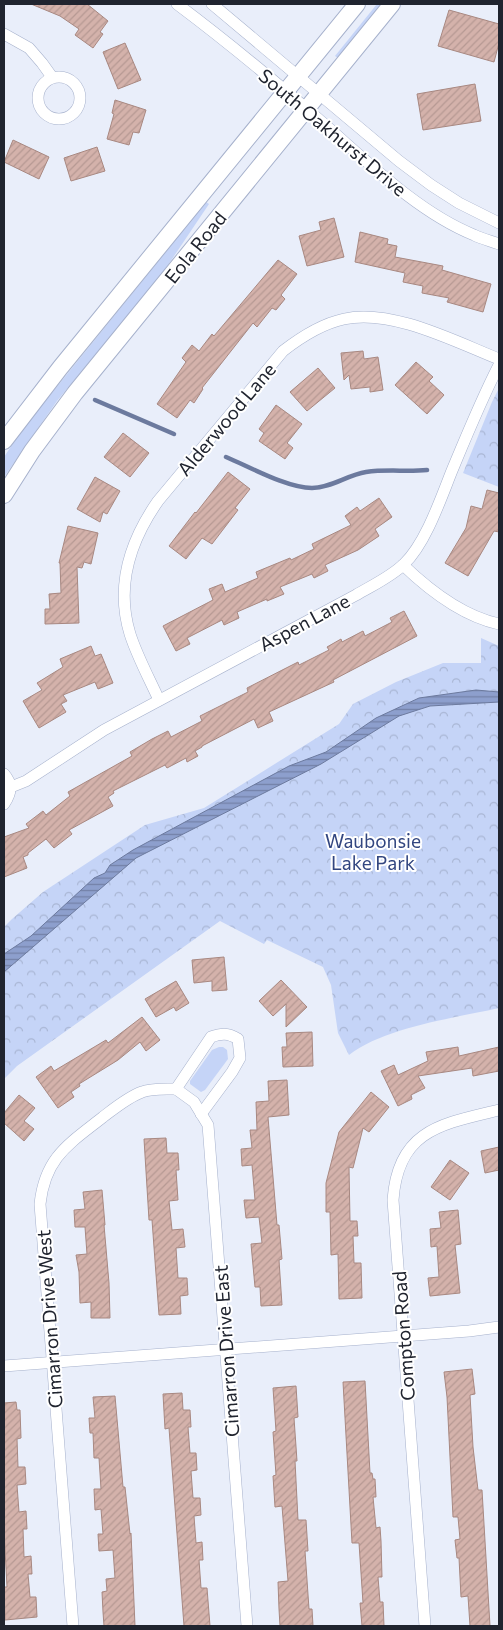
<svg xmlns="http://www.w3.org/2000/svg" width="503" height="1630" font-family="Commissioner,sans-serif">
	<style>
		.grass { fill: #c5d4f7 }
		.forest { fill: url(#forest-crowns) }
		.water { fill: url(#water-rules); stroke: #6c7a9e }
		.lines { fill: none; stroke-linecap: round; stroke-linejoin: round }
		.stream { stroke: #6c7a9e; stroke-width: 4.5 }
		.building { fill: url(#building-hatch); stroke: #a88881 }
		.minor-casing { stroke: #a6b1cc; stroke-width: 12 }
		.secondary-casing { stroke: #a6b1cc; stroke-width: 18 }
		.minor { stroke: #fff; stroke-width: 11 }
		.secondary { stroke: #fff; stroke-width: 16 }
		.labels { text-anchor: middle; dominant-baseline: central; stroke-width: 4; stroke-linejoin: round; paint-order: stroke }
		.street-label { font-size: 19px; fill: #20242f; stroke: #fff }
		.park-label { font-size: 19px; fill: #324680; stroke: #fff }
	</style>
	<defs>
		<pattern id="forest-crowns" width="20" height="18" patternUnits="userSpaceOnUse" patternTransform="scale(1.25)"><rect width="20" height="18" fill="#c5d4f7"/><path d="M2 6a3 3 0 1 1 6 0M12 15a3 3 0 1 1 6 0" fill="none" stroke="#a9b6d4"/></pattern>
		<pattern id="water-rules" width="6" height="5" patternUnits="userSpaceOnUse" patternTransform="scale(1.25)"><rect width="6" height="5" fill="#8d9fcd"/><path d="M0 2.5h6" fill="none" stroke="#7381a7"/></pattern>
		<pattern id="building-hatch" width="6" height="6" patternUnits="userSpaceOnUse" patternTransform="scale(1.25)"><rect width="6" height="6" fill="#d4b2ab"/><path d="M-1 1l2-2M0 6l6-6M5 7l2-2" fill="none" stroke="#b69993"/></pattern>
	</defs>
	<rect width="100%" height="100%" fill="#e9eefa"/>
	<!-- grass -->
	<g class="grass">
		<path d="M377 4H382L338 58 335 56Z"/>
		<path d="M206 202 209 204 164 271 57 401 4 477V457L22 430Z"/>
		<path d="M219 1047H223L227 1050 228 1059 205 1090 201 1092 190 1084V1081L212 1050Z"/>
	</g>
	<!-- forest -->
	<g class="forest">
		<path d="M499 388V487L463 473 492 402Z"/>
		<path d="M481 638 499 646V1008C455 1018 385 1027 349 1055L338 1033 331 985 323 967 267 940 264 944 220 921 17 1066 4 1079V927L12 919 43 892 145 825 204 808 339 724 353 704 396 682 443 663H481Z"/>
	</g>
	<!-- water -->
	<path class="water" d="M476 690 499 692V702L430 706 399 716 321 764 136 858 4 972V954L31 936 94 878 105 873 110 865 133 850 289 766 326 752 376 718 419 698Z"/>
	<g class="lines">
		<!-- stream -->
		<g class="stream">
			<path d="M95 400 174 434"/>
			<path d="M226 457C250 467 287 488 312 488 331 488 347 475 366 472 387 469 407 472 427 470"/>
		</g>
	</g>
	<!-- building -->
	<g class="building">
		<path d="M31 4H87L108 21 100 32 103 34 93 48 75 35 79 29 60 16Z"/>
		<path d="M449 10 499 24V43L494 62 438 46Z"/>
		<path d="M125 43 141 80 118 89 103 52Z"/>
		<path d="M475 84 481 121 423 130 417 94Z"/>
		<path d="M115 100 146 110 139 133 133 132 129 145 107 139 114 114 112 113Z"/>
		<path d="M13 140 49 157 39 179 4 162Z"/>
		<path d="M97 147 105 171 71 181 64 158Z"/>
		<path d="M334 218 344 257 307 266 299 236 321 230 319 222Z"/>
		<path d="M360 232 388 239 387 244 397 246 395 257 443 266 442 270 491 284 483 312 447 302 449 298 422 293 423 286 403 282 405 273 355 262Z"/>
		<path d="M278 260 297 274 281 295 285 299 276 310 272 308 257 327 253 323 202 388 203 389 194 403 190 400 177 418 157 404 186 362 182 358 192 345 199 351 212 334 214 336Z"/>
		<path d="M363 351 364 359 378 357 383 390 370 392V387L351 389 349 375 344 380 341 353Z"/>
		<path d="M416 362 433 377 429 381 444 395 427 414 395 385Z"/>
		<path d="M318 368 335 388 307 411 290 392Z"/>
		<path d="M276 405 302 424 287 443 293 448 285 459 259 441 264 433 259 429Z"/>
		<path d="M123 433 149 453 130 477 104 457Z"/>
		<path d="M228 472 250 489 235 508 238 510 212 544 202 538 186 559 169 546 195 512 196 513Z"/>
		<path d="M95 477 120 491 107 514 103 512 100 522 77 509Z"/>
		<path d="M487 490 499 493V532L494 531 468 576 445 563 466 528 471 506 482 509Z"/>
		<path d="M379 498 392 517 375 529 379 536 358 550 325 565 328 571 314 578 312 574 280 587 284 594 267 601V599L237 612 239 618 224 625 222 620 187 638 190 644 176 651 163 626 213 600 209 589 222 584 225 592 258 578 256 572 290 558 291 560 314 549 312 544 351 525 345 516 357 507 360 511Z"/>
		<path d="M68 526 98 533 91 564 84 562 82 568 77 567 79 623 45 624V609H50L49 594 61 593 60 563H59Z"/>
		<path d="M404 611 417 636 333 680 334 682 269 712 273 721 258 728 254 719 202 746V747L195 751 198 756 187 762 186 758 167 768 165 765 113 791 114 793 108 797 113 806 69 830 72 834 54 848 46 839 28 853V855L23 857 27 868 4 877V837L29 828 26 824 43 811 46 815 70 796 68 792 132 756 130 752 152 739 168 731 171 737 202 721 200 716 248 692 247 688 298 662 299 665 329 650 327 647 341 639 342 642 363 631 365 636 392 622 390 618Z"/>
		<path d="M91 646 95 656 101 654 113 683 98 689 95 682 63 695 67 701 61 704 66 712 39 728 23 701 42 690 37 683 63 667 60 659Z"/>
		<path d="M224 957 227 990 212 991V981L194 983 192 960Z"/>
		<path d="M281 980 307 1007 286 1027V1004L273 1016 259 1001Z"/>
		<path d="M176 981 189 1003 176 1011 174 1007 156 1017 145 999Z"/>
		<path d="M142 1017 160 1040 146 1051 140 1042 118 1060 79 1084 80 1086 71 1092 74 1097 58 1108 36 1077 51 1066 54 1071 106 1040 108 1043Z"/>
		<path d="M312 1032 313 1066 283 1067 282 1047H287L286 1033Z"/>
		<path d="M458 1047 459 1056 499 1047V1071L473 1076 472 1068 418 1076 425 1088 411 1095 412 1099 398 1106 381 1071 394 1065 398 1075 428 1061 426 1052Z"/>
		<path d="M287 1080 289 1115 268 1117 277 1225H279L282 1259 279 1260 282 1305 261 1306 260 1287H255L251 1244 262 1243 259 1217 246 1218 244 1200H255L252 1165 242 1166 241 1149 252 1148 250 1130H257L256 1102 269 1101 268 1081Z"/>
		<path d="M371 1092 389 1107 369 1132 363 1128 353 1168 349 1167 350 1221H357L358 1236H353L354 1263H361L362 1298 339 1299 338 1254 331 1255 330 1212H326V1183L339 1132Z"/>
		<path d="M19 1095 35 1108 24 1121 34 1129 24 1141 4 1123V1113Z"/>
		<path d="M166 1138 167 1153H178L179 1170H176L178 1200 169 1201 172 1230 183 1229 185 1247 176 1248 178 1278H187L188 1295 180 1296 181 1314 159 1315 152 1220H149L144 1139Z"/>
		<path d="M499 1147V1170L485 1173 481 1151Z"/>
		<path d="M450 1160 469 1173 450 1200 431 1187Z"/>
		<path d="M102 1190 105 1225H104L109 1283 110 1318H91V1302L80 1303 79 1272 76 1255 87 1254 85 1227H75L74 1210 85 1209 83 1192Z"/>
		<path d="M458 1210 461 1244 455 1245 460 1293 430 1296 428 1278 439 1277 437 1246 431 1247 430 1229 441 1228 439 1212Z"/>
		<path d="M472 1369 475 1394 470 1395 473 1447 478 1490H482L490 1626H470L468 1596 461 1597 459 1558H457L455 1540 460 1539 458 1517H453L447 1397 444 1372Z"/>
		<path d="M365 1381 370 1473H372L373 1479H375L376 1497H373L376 1528 380 1527 381 1541 382 1577H378L380 1602H383L384 1626H362L360 1603H363L359 1543H352L343 1382Z"/>
		<path d="M296 1386 298 1417 294 1418 297 1461H295L298 1520H306L308 1551H305L309 1609H312L313 1626H280L279 1609 278 1582 288 1581 282 1506 275 1507 273 1476 276 1475 273 1432 276 1431 273 1388Z"/>
		<path d="M182 1393 183 1410H190L191 1427H188L190 1453H196L197 1470 191 1471 193 1498H200L201 1515 194 1516 196 1543 202 1542 203 1560H199L201 1588H207L210 1626H184L169 1428 165 1429 163 1394Z"/>
		<path d="M115 1396 123 1487H125L130 1534 131 1533 135 1626H104L103 1612 102 1592 107 1591 106 1579 115 1578 113 1550 99 1551 98 1534H103L101 1509 95 1510 94 1489H101L99 1458H94L93 1433H90L89 1418H95L93 1397Z"/>
		<path d="M16 1402 17 1410H20L21 1438 17 1439 18 1467H25L26 1484 17 1485 19 1512 26 1511 27 1529H23L24 1557 31 1556 32 1574H28L30 1597H36L37 1617 5 1620 4 1587H7L4 1531V1403Z"/>
	</g>
	<g class="lines">
		<defs>
			<g id="minor">
				<path d="M177 4C225 40 271 78 316 117 364 158 415 211 474 235 482 239 491 241 499 244"/>
				<path d="M212 4 399 161 431 185 459 203 499 223"/>
				<path d="M4 34 29 48 42 63 52 77"/>
				<circle cx="59" cy="98" r="21"/>
				<path d="M403 565C430 591 462 616 499 624"/>
				<path d="M159 700C149 678 137 656 130 634 115 585 130 541 158 501L283 351C301 337 321 324 344 319 391 308 456 342 499 359"/>
				<path d="M4 774C13 784 11 794 4 804"/>
				<path d="M11 787 26 781 104 730 356 595C371 586 391 577 404 564 425 544 440 501 451 473 466 437 481 400 499 365"/>
				<path d="M176 1089 194 1102 208 1125 247 1626"/>
				<path d="M176 1089 211 1037C222 1033 228 1033 238 1039L240 1058 232 1072 201 1114"/>
				<path d="M4 1366 469 1331 499 1327"/>
				<path d="M73 1626 40 1204C45 1157 69 1144 103 1117 115 1108 128 1097 142 1092 151 1088 166 1089 176 1089"/>
				<path d="M425 1626 393 1200C398 1130 441 1124 499 1110"/>
			</g>
			<g id="secondary">
				<path d="M4 441 60 368 357 4"/>
				<path d="M4 495 32 451 75 393 392 4"/>
			</g>
		</defs>
		<!-- minor casing -->
		<use href="#minor" class="minor-casing"/>
		<!-- secondary casing -->
		<use href="#secondary" class="secondary-casing"/>
		<!-- minor -->
		<use href="#minor" class="minor"/>
		<!-- secondary -->
		<use href="#secondary" class="secondary"/>
	</g>
	<g class="labels">
		<!-- street labels -->
		<g class="street-label">
			<text transform="translate(333 132) rotate(40)">South Oakhurst Drive</text>
			<text transform="translate(195 247) rotate(-51)">Eola Road</text>
			<text transform="translate(226 419) rotate(-50)">Alderwood Lane</text>
			<text transform="translate(304 622) rotate(-28)">Aspen Lane</text>
			<text transform="translate(49 1319) rotate(-94)">Cimarron Drive West</text>
			<text transform="translate(403 1336) rotate(-94)">Compton Road</text>
			<text transform="translate(226 1351) rotate(-94)">Cimarron Drive East</text>
		</g>
		<!-- park labels -->
		<g class="park-label">
			<text x="373" y="840">Waubonsie<tspan x="373" dy="22">Lake Park</tspan></text>
		</g>
	</g>
	<!-- border -->
	<rect width="503" height="1630" fill="none" stroke="#20242f" stroke-width="10"/>
</svg>
